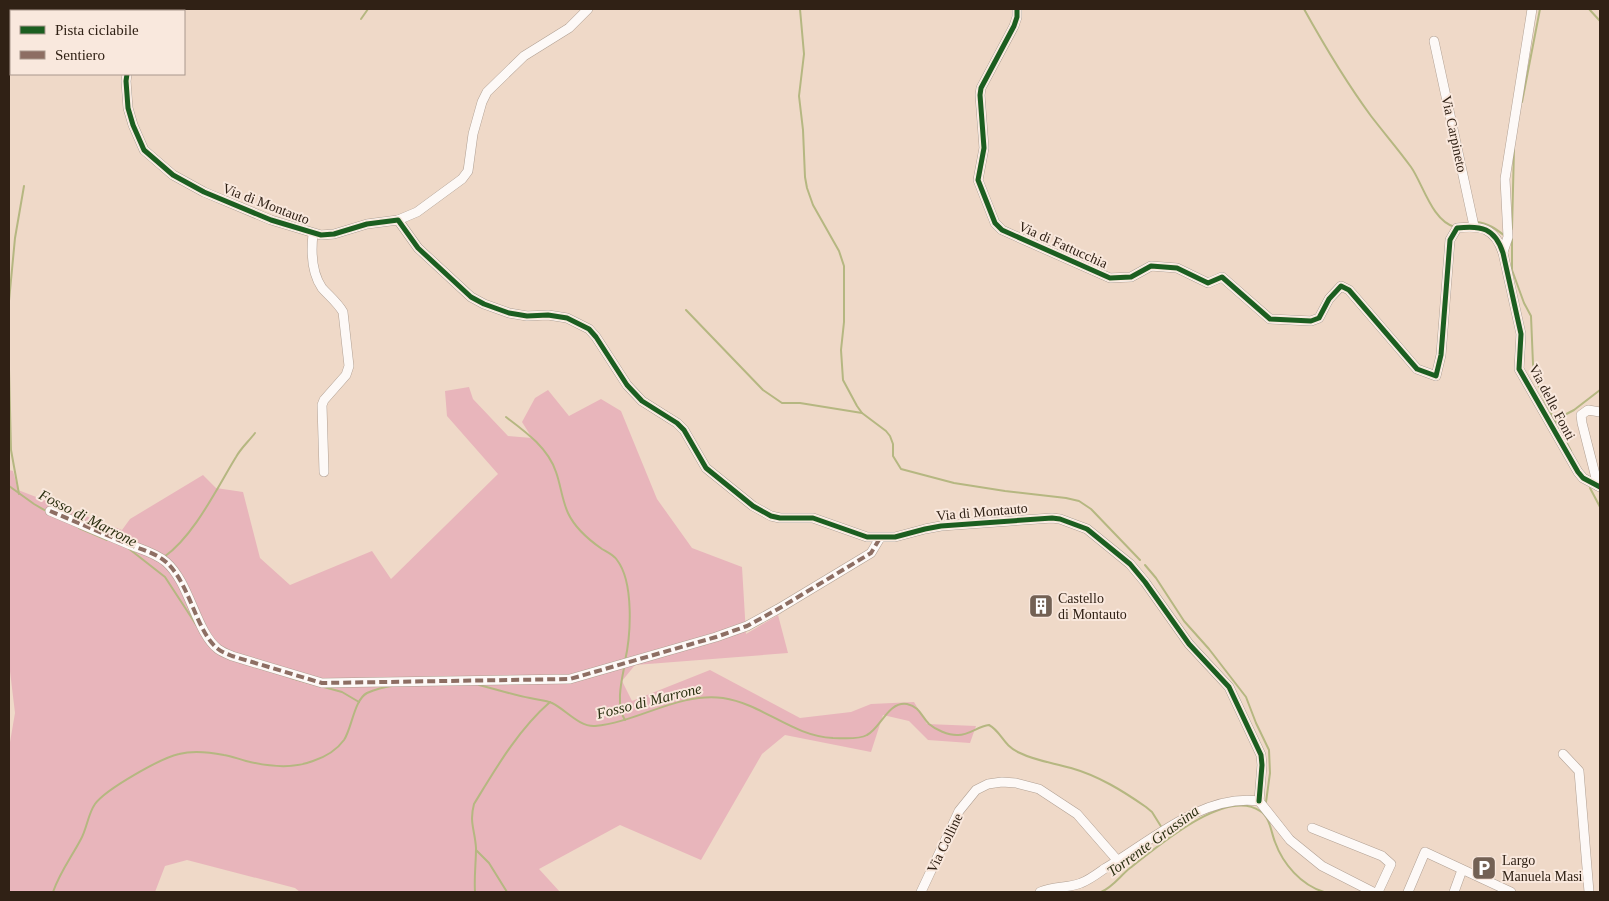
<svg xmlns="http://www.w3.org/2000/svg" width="1609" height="901" font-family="Georgia,serif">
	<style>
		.forest { fill: #e8b5bb }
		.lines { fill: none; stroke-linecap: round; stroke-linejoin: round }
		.stream { stroke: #b5b781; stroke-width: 2 }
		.minor-casing { stroke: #b1a093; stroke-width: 10 }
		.minor { stroke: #fdf9f7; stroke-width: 9 }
		.quiet { stroke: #8d6e63; stroke-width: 4; stroke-dasharray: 8 4; stroke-linecap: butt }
		.cycleway-casing { stroke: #f9e8dd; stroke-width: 8 }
		.cycleway { stroke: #1b5e20; stroke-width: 5 }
		.labels { text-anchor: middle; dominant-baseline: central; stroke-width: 4; stroke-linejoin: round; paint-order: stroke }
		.street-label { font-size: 14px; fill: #302115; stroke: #f9e8dd }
		.poi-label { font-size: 14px; fill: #302115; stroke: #f9e8dd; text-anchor: start }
		.water-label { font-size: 15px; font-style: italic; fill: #2a2f10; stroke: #f9e8dd }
	</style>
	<rect width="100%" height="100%" fill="#efd9c8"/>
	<!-- forest -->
	<path class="forest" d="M469 387 473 399 508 436 532 438 522 422 535 398 548 390 569 416 601 399 621 411 657 499 692 548 742 567 746 634 778 615 788 653 635 665 622 681 632 701 710 670 800 718 851 712 871 704 914 702 927 724 976 726 970 743 928 740 909 721 883 715 871 752 785 735 762 754 701 860 620 825 539 869 560 892H300L295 888 187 860 165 866 155 892H9V748L15 713 9 663V470L13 471 18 490 122 530 130 519 203 475 216 488 243 492 260 558 290 585 372 551 391 579 498 474 447 416 445 391Z"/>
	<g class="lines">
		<!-- stream -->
		<g class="stream">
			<path d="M800 9 804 54 799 96 803 130 805 177 807 188 813 205 839 251 844 266V322L841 350 843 380 857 406 862 413 886 431 890 436 893 444V456L901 469 954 483 1005 491 1066 498 1079 501 1091 509 1140 560"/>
			<path d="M1304 9C1324 45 1346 82 1371 116 1384 133 1398 149 1411 167 1423 184 1432 221 1455 227"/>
			<path d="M1589 9 1600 21"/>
			<path d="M361 19 368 9"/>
			<path d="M1522 102 1540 9"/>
			<path d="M1476 222C1488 223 1496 229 1505 236"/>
			<path d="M1512 229 1514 149"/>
			<path d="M1512 239V270L1524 303 1531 316 1533 364 1536 380 1544 400 1571 451"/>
			<path d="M9 301 15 238 24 186"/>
			<path d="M686 310 763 390 782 403H800L862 413"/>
			<path d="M9 369 11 450 19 494"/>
			<path d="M506 417C526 432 548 448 556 472 561 486 562 500 568 513 575 528 589 540 602 549 607 552 614 555 617 560 634 582 631 635 625 661"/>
			<path d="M1555 420 1574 410 1600 390"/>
			<path d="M9 486 34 504 46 511"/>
			<path d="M1590 488 1600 507"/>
			<path d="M79 528 107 540"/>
			<path d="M128 548 165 577 197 626"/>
			<path d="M164 557C194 536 217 488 236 457 241 448 249 441 255 433"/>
			<path d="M1145 565 1156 578 1184 621 1209 649 1246 697 1256 723 1269 750 1270 773 1266 802"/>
			<path d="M624 668C621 683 616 706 625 720"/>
			<path d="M291 678 342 692 359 702"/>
			<path d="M479 685C496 689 513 695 530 698 537 700 545 700 552 703 565 709 579 727 595 726 638 722 679 692 723 698 763 704 792 736 833 738 843 738 858 740 867 735 881 728 888 701 907 704 920 707 921 716 929 724 936 730 948 735 957 735 968 736 978 726 989 725 1002 732 1002 745 1020 753 1036 761 1054 763 1071 768 1099 776 1123 791 1146 807L1152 812 1162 828"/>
			<path d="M476 850 489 863 507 892"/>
			<path d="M53 892C60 872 71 858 81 839 87 828 88 814 95 804 106 789 161 758 179 754 194 750 209 752 224 755 232 756 238 759 246 761 266 766 293 769 313 761 325 757 336 751 344 740 352 728 354 700 367 693 374 690 384 687 392 686"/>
			<path d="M475 892C474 877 476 863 476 848 475 830 469 823 474 804 496 768 518 730 550 702"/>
			<path d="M1101 892C1113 887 1120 876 1130 868 1157 847 1226 787 1260 811 1270 817 1271 832 1275 842 1283 864 1301 885 1324 892"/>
		</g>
		<defs>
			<g id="minor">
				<path d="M1017 9V17L1014 26 981 88 980 95 984 148 978 180 995 223 1002 230 1110 278 1131 277 1151 266 1177 268 1208 283 1222 277 1270 319 1311 321 1319 318 1329 299 1341 286 1349 290 1417 369 1436 376 1441 355 1450 240 1457 228C1481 225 1495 228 1503 253L1521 334 1519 369 1578 472 1583 478 1600 487"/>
				<path d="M140 11V9"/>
				<path d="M1434 41 1474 226"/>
				<path d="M127 74 126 81 128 108 133 125 144 150 173 175 204 192 271 220 321 235 334 234 367 224 398 220 418 248 471 297 484 304 509 313 527 316 548 315 567 318 589 329 596 337 627 385 642 401 677 423 684 430 706 468 753 506 771 516 780 518H813L867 537H895L925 529 941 526 1052 518 1060 519 1087 529 1130 564 1145 582 1189 644 1229 687 1261 755 1262 765 1259 801"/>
				<path d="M398 220 417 212 462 179 468 171 473 134 482 102 487 92 524 56 569 28 588 9"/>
				<path d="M313 234C311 252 311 272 322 288 329 296 337 302 343 312L349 366 346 375 324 400 322 405 324 472"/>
				<path d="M1503 252 1508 237 1505 179 1532 9"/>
				<path d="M1598 486 1582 423 1581 415 1588 410 1600 412"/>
				<path d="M50 511C76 522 102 533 128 544 140 549 156 553 166 562 190 583 196 632 218 649 222 652 227 654 232 656L322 683 570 679 716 637 747 626 778 609 871 553 880 538"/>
				<path d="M1563 754 1579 771 1589 892"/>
				<path d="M1259 801 1290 840 1322 866 1373 892"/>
				<path d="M1312 828 1382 856 1391 864 1378 892"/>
				<path d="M921 892 959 811 976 790 988 784 1002 782 1016 783 1039 789 1077 814 1118 861"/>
				<path d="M1040 892C1054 886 1069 888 1081 883 1089 880 1097 874 1104 869 1150 842 1203 793 1259 801"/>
				<path d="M1408 892 1425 852 1511 892"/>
				<path d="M1454 892 1462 870"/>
			</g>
		</defs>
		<!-- minor casing -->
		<use href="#minor" class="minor-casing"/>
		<!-- minor -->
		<use href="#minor" class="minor"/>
		<!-- quiet -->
		<path class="quiet" d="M50 511C76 522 102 533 128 544 140 549 156 553 166 562 190 583 196 632 218 649 222 652 227 654 232 656L322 683 570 679 716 637 747 626 778 609 871 553 880 538"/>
		<defs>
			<g id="cycleway">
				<path d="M1017 9V17L1014 26 981 88 980 95 984 148 978 180 995 223 1002 230 1110 278 1131 277 1151 266 1177 268 1208 283 1222 277 1270 319 1311 321 1319 318 1329 299 1341 286 1349 290 1417 369 1436 376 1441 355 1450 240 1457 228C1481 225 1495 228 1503 253L1521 334 1519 369 1578 472 1583 478 1600 487"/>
				<path d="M127 74 126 81 128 108 133 125 144 150 173 175 204 192 271 220 321 235 334 234 367 224 398 220 418 248 471 297 484 304 509 313 527 316 548 315 567 318 589 329 596 337 627 385 642 401 677 423 684 430 706 468 753 506 771 516 780 518H813L867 537H895L925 529 941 526 1052 518 1060 519 1087 529 1130 564 1145 582 1189 644 1229 687 1261 755 1262 765 1259 801"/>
			</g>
		</defs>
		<!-- cycleway casing -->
		<use href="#cycleway" class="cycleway-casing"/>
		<!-- cycleway -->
		<use href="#cycleway" class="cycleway"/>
	</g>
	<!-- icons -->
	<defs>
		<symbol id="building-square" viewBox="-11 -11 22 22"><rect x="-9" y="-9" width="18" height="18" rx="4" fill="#736154" stroke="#f9e8dd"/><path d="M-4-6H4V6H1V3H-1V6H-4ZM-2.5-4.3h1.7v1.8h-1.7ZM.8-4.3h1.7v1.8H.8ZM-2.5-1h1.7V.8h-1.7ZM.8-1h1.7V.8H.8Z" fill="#fff"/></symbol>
		<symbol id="parking-square" viewBox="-11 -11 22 22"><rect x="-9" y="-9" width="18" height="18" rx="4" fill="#736154" stroke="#f9e8dd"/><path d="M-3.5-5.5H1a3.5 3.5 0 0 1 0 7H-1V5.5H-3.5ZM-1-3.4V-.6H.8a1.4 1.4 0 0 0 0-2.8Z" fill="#fff"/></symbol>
	</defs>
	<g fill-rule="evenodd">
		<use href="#building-square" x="1027" y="592" width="28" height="28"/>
		<use href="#parking-square" x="1470" y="854" width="28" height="28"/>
	</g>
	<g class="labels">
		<!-- street labels -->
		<g class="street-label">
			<text transform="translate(1454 134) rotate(78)">Via Carpineto</text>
			<text transform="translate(266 204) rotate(21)">Via di Montauto</text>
			<text transform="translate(1063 245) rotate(24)">Via di Fattucchia</text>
			<text transform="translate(1552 402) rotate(62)">Via delle Fonti</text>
			<text transform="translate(982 512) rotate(-5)">Via di Montauto</text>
			<text transform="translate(945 843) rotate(-64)">Via Colline</text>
		</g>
		<!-- poi labels -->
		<g class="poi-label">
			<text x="1058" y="598">Castello<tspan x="1058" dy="16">di Montauto</tspan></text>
			<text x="1502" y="860">Largo<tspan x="1502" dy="16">Manuela Masi</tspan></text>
		</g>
		<!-- water labels -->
		<g class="water-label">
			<text transform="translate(88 518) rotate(27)">Fosso di Marrone</text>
			<text transform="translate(649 701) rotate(-14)">Fosso di Marrone</text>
			<text transform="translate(1153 841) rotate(-36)">Torrente Grassina</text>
		</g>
	</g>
	<!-- border -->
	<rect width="1609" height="901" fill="none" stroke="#302115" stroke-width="20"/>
	<!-- legend -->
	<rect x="10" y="10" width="175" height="65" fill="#f9e8dd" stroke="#a9988d"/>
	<rect x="20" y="26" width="25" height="8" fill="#1b5e20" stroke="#a9988d"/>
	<text x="55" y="35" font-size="15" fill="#302115">Pista ciclabile</text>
	<rect x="20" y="51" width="25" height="8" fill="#8d6e63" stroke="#a9988d"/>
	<text x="55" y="60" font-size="15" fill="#302115">Sentiero</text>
</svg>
